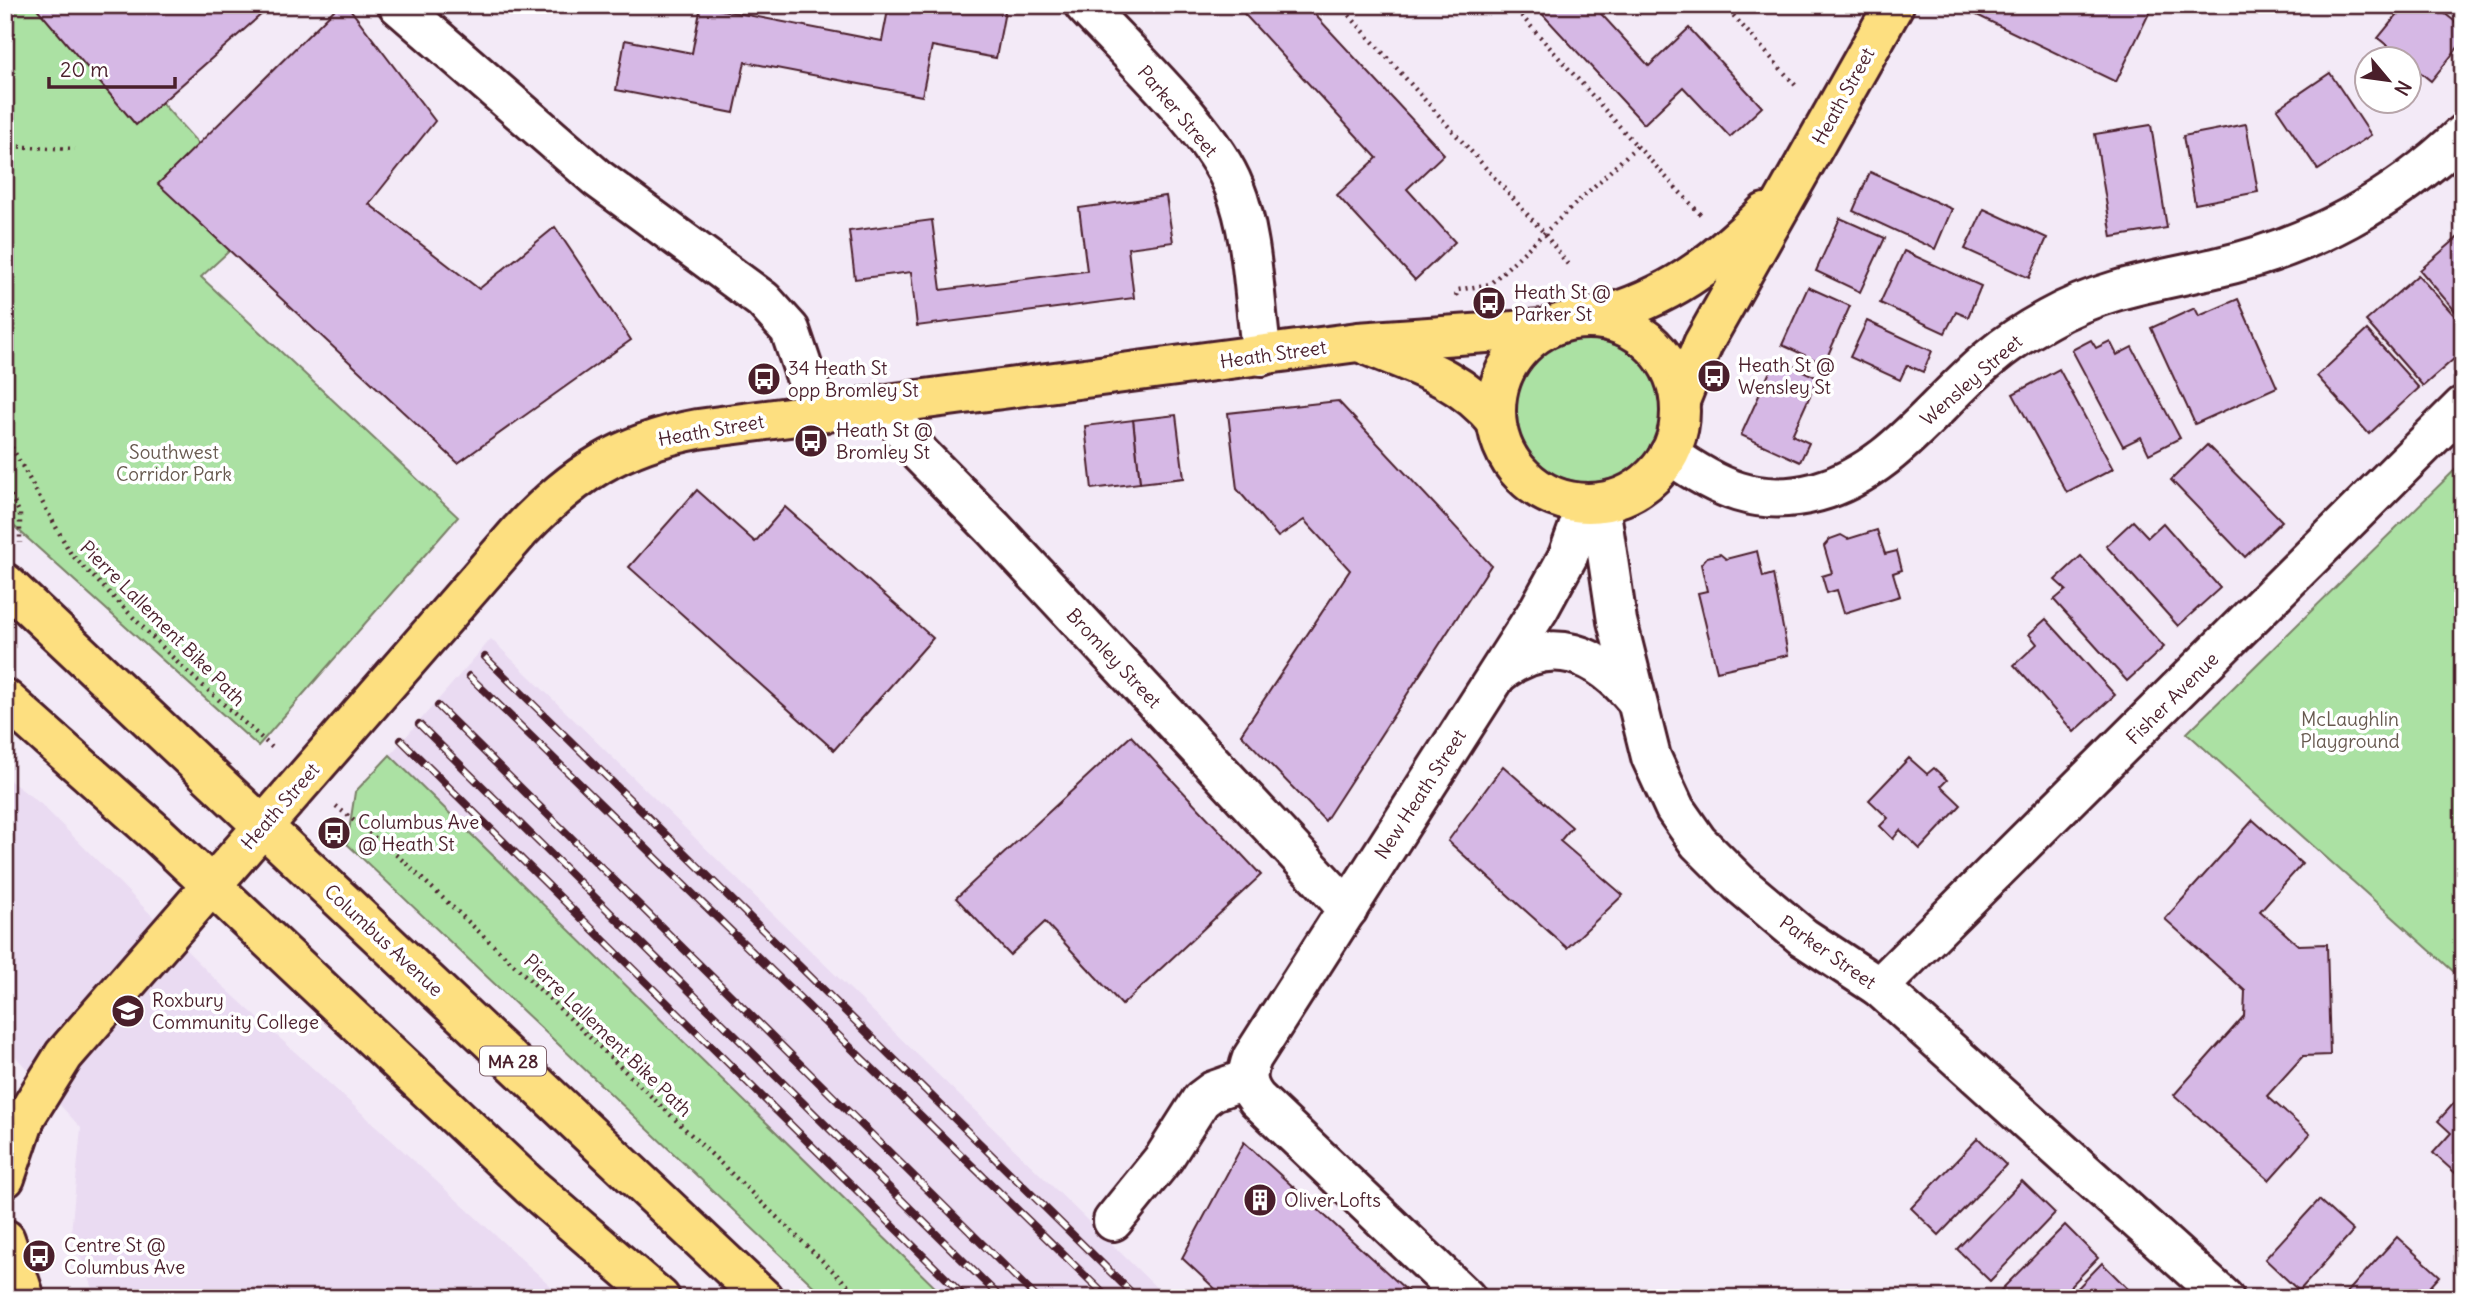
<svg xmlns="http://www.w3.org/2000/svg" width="2468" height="1303" font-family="Delius,sans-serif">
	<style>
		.built { fill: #eadbf2 }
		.green { fill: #abe1a3; stroke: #7a8067; stroke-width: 2 }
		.building { fill: #d6b8e5; stroke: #4a1f2b; stroke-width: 2 }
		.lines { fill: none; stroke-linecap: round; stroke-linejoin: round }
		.minor-casing { stroke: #4a1f2b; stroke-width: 44 }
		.major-casing { stroke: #4a1f2b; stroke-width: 44 }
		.path { stroke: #4a1f2b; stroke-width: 4.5; stroke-dasharray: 2 5; stroke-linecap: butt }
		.minor { stroke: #fff; stroke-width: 38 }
		.major { stroke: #fddf80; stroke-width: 38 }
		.rail-casing { stroke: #4a1f2b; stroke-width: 8 }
		.rail { stroke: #fff; stroke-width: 5; stroke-dasharray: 16; stroke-linecap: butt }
		.labels { text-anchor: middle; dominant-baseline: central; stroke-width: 7; stroke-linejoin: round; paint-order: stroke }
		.shield { fill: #fff; stroke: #80626b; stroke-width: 2 }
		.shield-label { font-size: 18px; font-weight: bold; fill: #4a1f2b }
		.street-label { font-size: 19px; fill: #4a1f2b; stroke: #fff }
		.poi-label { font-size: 19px; fill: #4a1f2b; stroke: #fff; text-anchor: start }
		.park-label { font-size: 19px; fill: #67594f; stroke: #fff }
	</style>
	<rect width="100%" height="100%" fill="#f3eaf7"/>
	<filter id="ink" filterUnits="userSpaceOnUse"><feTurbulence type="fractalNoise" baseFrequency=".0143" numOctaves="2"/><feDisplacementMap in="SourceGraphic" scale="14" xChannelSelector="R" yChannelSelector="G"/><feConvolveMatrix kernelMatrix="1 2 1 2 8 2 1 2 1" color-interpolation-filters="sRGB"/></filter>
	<g filter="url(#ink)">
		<!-- built -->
		<g class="built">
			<path d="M491 639 1167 1298H946L390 755Z"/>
			<path d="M5 777 41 804 213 977 564 1298H97L71 1233 81 1128 5 1045Z"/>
		</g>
		<!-- green -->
		<g class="green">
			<path d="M5 5H74L265 218 201 277 458 517 258 746 5 518Z"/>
			<circle cx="1588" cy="405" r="77"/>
			<path d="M2463 462V980L2187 733Z"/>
			<path d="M390 755 946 1298H826L347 844 355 792Z"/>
		</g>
		<!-- building -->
		<g class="building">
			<path d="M34 5H272L136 125Z"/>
			<path d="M339 5H347L435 121 369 204 479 289 555 227 631 340 458 463 158 184Z"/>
			<path d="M889 5 1006 6 996 58 932 46 922 96 745 62 734 113 616 90 625 40 692 53 701 6 882 41Z"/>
			<path d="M1236 5H1306L1444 154 1407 189 1455 242 1415 280 1337 195 1377 158Z"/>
			<path d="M1534 5H1593L1649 66 1689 28 1762 107 1730 137 1683 87 1644 124Z"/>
			<path d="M1956 5H2153L2116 82Z"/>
			<path d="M2405 5H2434L2463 28V41L2431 81 2378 38Z"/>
			<path d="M2330 73 2371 135 2318 170 2277 109Z"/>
			<path d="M2246 124 2258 192 2195 204 2183 136Z"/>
			<path d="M2151 125 2167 228 2112 237 2095 134Z"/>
			<path d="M1870 172 1952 209 1935 249 1853 211Z"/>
			<path d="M1166 196 1173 242 1128 248 1134 298 917 326 911 272 855 279 849 231 932 220 941 290 1087 271 1079 208Z"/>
			<path d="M1984 209 2047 238 2029 278 1965 249Z"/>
			<path d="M1840 218 1885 238 1860 292 1816 271Z"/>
			<path d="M2463 233V320L2420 270Z"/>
			<path d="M1904 251 1981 286 1968 317 1956 312 1945 333 1880 303Z"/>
			<path d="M2418 275 2463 325V351L2423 386 2366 321Z"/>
			<path d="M1808 287 1850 306 1824 364 1782 345Z"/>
			<path d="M2238 299 2277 387 2195 424 2151 328 2195 308 2199 316Z"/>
			<path d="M1867 321 1932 351 1923 372 1907 365 1900 380 1850 357Z"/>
			<path d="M2367 330 2419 388 2369 434 2317 376Z"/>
			<path d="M2091 340 2096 348 2110 341 2117 355 2132 347 2180 438 2149 454 2141 437 2123 446 2072 350Z"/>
			<path d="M1776 358 1818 378 1792 435 1809 443 1800 462 1741 435Z"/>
			<path d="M2059 369 2113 469 2067 493 2013 394Z"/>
			<path d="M1338 401 1491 565 1325 821 1241 734 1350 570 1304 520 1278 537 1237 489 1228 413Z"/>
			<path d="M1176 415 1184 478 1140 483 1133 420Z"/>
			<path d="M1133 420 1140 483 1092 489 1085 426Z"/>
			<path d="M2207 445 2282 521 2245 557 2171 480Z"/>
			<path d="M697 490 755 542 785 507 933 638 834 750 629 567Z"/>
			<path d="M2133 521 2148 537 2163 523 2220 588 2178 626 2106 546Z"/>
			<path d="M1877 530 1885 554 1897 551 1902 570 1893 573 1900 596 1844 613 1837 590 1827 593 1822 576 1832 573 1824 546 1830 539 1841 535 1848 539Z"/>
			<path d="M1757 551 1763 577 1773 574 1788 655 1717 671 1698 593 1707 591 1701 564 1707 557 1720 554 1726 559Z"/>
			<path d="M2081 556 2164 647 2127 681 2054 600 2066 590 2055 580Z"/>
			<path d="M2046 619 2115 695 2074 732 2014 665 2037 644 2029 634Z"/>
			<path d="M1131 736 1261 875 1122 1005 1045 922 1010 955 956 898Z"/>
			<path d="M1909 758 1927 774 1934 768 1947 780 1941 786 1961 805 1920 849 1900 830 1893 839 1880 826 1888 818 1869 800Z"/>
			<path d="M1503 766 1572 827 1560 841 1623 895 1567 948 1448 841Z"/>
			<path d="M2253 820 2302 864 2260 911 2298 945 2327 944 2330 1055 2303 1056 2267 1096 2310 1134 2269 1180 2174 1095 2244 1016 2245 991 2165 919Z"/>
			<path d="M2455 1102 2463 1109V1180L2433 1153 2451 1133 2438 1121Z"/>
			<path d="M1978 1138 2006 1165 1939 1235 1911 1208Z"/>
			<path d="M1244 1142 1415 1298H1225L1182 1258Z"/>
			<path d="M2022 1181 2055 1213 1990 1281 1957 1249Z"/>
			<path d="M2319 1200 2353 1231 2299 1291 2265 1259Z"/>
			<path d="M2065 1225 2098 1258 2059 1298H2003L1998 1293Z"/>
			<path d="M2397 1237 2440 1276 2420 1298H2342Z"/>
			<path d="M2102 1263 2137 1298H2068Z"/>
		</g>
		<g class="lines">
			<defs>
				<g id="minor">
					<path d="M398 5 597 178 763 300 790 330 818 413"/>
					<path d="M1084 5C1127 52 1212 130 1234 187 1254 236 1254 303 1262 356"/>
					<path d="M885 405 920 454 993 528 1348 909"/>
					<path d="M1669 454C1717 488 1757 508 1817 492 1891 472 1935 403 1991 357 2009 342 2028 330 2048 319 2101 289 2156 281 2215 268 2309 247 2394 201 2463 134"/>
					<path d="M1600 505 1617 621 1651 757 1675 809 1698 842 1740 884 1803 937 1879 987 2224 1298"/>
					<path d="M1499 673C1552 632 1598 654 1636 700"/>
					<path d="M1879 987 2463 406"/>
					<path d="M1113 1221 1164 1158 1201 1100 1213 1091 1247 1079"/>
					<path d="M1466 1298 1257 1099C1245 1084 1246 1074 1252 1058L1539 609 1568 556 1587 504"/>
				</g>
				<g id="major">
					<path d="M1596 318C1670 297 1711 266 1765 213"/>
					<circle cx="1588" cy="411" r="92"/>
					<path d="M1366 345C1417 366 1459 377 1496 421"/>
					<path d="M1680 401 1703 344 1894 5"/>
					<path d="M5 583 763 1298"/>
					<path d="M5 699 158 835 530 1186 660 1298"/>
					<path d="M5 1178 26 1116 64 1055 520 531C573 475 621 443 698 429L1358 342 1543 329"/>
					<path d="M5 1239 25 1298"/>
				</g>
			</defs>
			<!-- minor casing -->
			<use href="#minor" class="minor-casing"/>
			<!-- major casing -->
			<use href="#major" class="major-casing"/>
			<!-- path -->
			<g class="path">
				<path d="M1340 5 1544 233 1569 266"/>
				<path d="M1724 5 1797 87"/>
				<path d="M5 146 75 149"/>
				<path d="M1637 146 1703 217"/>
				<path d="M1456 296 1458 290 1490 284 1637 146 1512 5"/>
				<path d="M5 435 71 554 182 667 275 750"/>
				<path d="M5 483 20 514V543"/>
				<path d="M336 806 400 858 506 957 861 1298"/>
			</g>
			<!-- minor -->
			<use href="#minor" class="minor"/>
			<!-- major -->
			<use href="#major" class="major"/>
			<defs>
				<g id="rail">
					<path d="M485 657 1137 1298"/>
					<path d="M469 676 1108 1298"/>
					<path d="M438 706 1037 1298"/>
					<path d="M419 724 1001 1298"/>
					<path d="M401 740 966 1298"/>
				</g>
			</defs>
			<!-- rail casing -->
			<use href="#rail" class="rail-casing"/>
			<!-- rail -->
			<use href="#rail" class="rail"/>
		</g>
	</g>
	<!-- icons -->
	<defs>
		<symbol id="bus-disc" viewBox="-11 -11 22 22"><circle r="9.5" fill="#4a1f2b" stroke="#fff"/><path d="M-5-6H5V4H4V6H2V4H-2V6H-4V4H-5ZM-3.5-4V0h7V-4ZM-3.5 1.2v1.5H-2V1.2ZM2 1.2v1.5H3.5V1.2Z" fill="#fff"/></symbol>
		<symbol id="university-disc" viewBox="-11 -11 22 22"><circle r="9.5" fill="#4a1f2b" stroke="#fff"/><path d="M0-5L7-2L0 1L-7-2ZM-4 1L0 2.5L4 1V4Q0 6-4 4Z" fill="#fff"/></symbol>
		<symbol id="building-disc" viewBox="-11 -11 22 22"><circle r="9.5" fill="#4a1f2b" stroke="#fff"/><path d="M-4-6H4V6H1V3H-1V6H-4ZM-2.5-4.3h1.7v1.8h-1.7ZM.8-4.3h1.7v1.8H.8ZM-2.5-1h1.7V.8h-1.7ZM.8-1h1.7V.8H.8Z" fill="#fff"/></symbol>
	</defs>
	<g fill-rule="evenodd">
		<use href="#bus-disc" x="1470" y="284" width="38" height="38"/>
		<use href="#bus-disc" x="1695" y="357" width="38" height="38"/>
		<use href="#bus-disc" x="745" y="360" width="38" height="38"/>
		<use href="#bus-disc" x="792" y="422" width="38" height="38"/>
		<use href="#bus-disc" x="315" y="814" width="38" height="38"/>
		<use href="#university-disc" x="109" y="992" width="38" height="38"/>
		<use href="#building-disc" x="1241" y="1181" width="38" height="38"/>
		<use href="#bus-disc" x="20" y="1237" width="38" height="38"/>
	</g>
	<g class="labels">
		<!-- shield labels -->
		<rect class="shield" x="480" y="1046.5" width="66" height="29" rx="5"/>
		<g class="shield-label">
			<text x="513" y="1061">MA 28</text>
		</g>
		<!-- street labels -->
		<g class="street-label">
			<text transform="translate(1843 96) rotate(-61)">Heath Street</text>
			<text transform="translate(1178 111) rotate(50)">Parker Street</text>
			<text transform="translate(1273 354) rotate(-8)">Heath Street</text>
			<text transform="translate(1971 380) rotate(-41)">Wensley Street</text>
			<text transform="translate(711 430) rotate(-10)">Heath Street</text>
			<text transform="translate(163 623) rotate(45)">Pierre Lallement Bike Path</text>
			<text transform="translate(1114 658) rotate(47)">Bromley Street</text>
			<text transform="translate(2172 698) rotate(-45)">Fisher Avenue</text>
			<text transform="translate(1420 794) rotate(-57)">New Heath Street</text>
			<text transform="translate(280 806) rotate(-49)">Heath Street</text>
			<text transform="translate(384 940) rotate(43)">Columbus Avenue</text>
			<text transform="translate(1828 952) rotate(35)">Parker Street</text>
			<text transform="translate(608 1035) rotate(44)">Pierre Lallement Bike Path</text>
		</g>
		<!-- poi labels -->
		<g class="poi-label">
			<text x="1514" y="292">Heath St @<tspan x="1514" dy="22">Parker St</tspan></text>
			<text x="1738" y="365">Heath St @<tspan x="1738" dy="22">Wensley St</tspan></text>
			<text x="788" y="368">34 Heath St<tspan x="788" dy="22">opp Bromley St</tspan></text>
			<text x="836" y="430">Heath St @<tspan x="836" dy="22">Bromley St</tspan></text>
			<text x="358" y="822">Columbus Ave<tspan x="358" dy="22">@ Heath St</tspan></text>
			<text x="152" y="1000">Roxbury<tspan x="152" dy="22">Community College</tspan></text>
			<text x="1284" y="1200">Oliver Lofts</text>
			<text x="64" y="1245">Centre St @<tspan x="64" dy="22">Columbus Ave</tspan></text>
		</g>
		<!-- park labels -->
		<g class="park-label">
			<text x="174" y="452">Southwest<tspan x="174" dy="22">Corridor Park</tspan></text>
			<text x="2350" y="719">McLaughlin<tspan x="2350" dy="22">Playground</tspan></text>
		</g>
	</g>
	<!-- margin -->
	<rect width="2468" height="1303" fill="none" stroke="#fff" stroke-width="28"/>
	<rect x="14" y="14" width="2440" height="1275" fill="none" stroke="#4a1f2b" stroke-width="2.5" filter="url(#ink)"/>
	<!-- north arrow -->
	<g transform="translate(2388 80) rotate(119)"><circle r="33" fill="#ffffff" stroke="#b7a5aa" stroke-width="2"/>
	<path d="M0-5L12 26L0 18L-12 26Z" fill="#4a1f2b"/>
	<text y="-10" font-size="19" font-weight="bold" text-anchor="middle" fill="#4a1f2b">N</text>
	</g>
	<!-- scale -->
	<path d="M49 77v10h126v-10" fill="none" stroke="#4a1f2b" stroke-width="3.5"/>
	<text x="60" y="77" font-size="21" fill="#4a1f2b" stroke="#ffffff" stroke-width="5" paint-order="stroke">20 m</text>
</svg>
